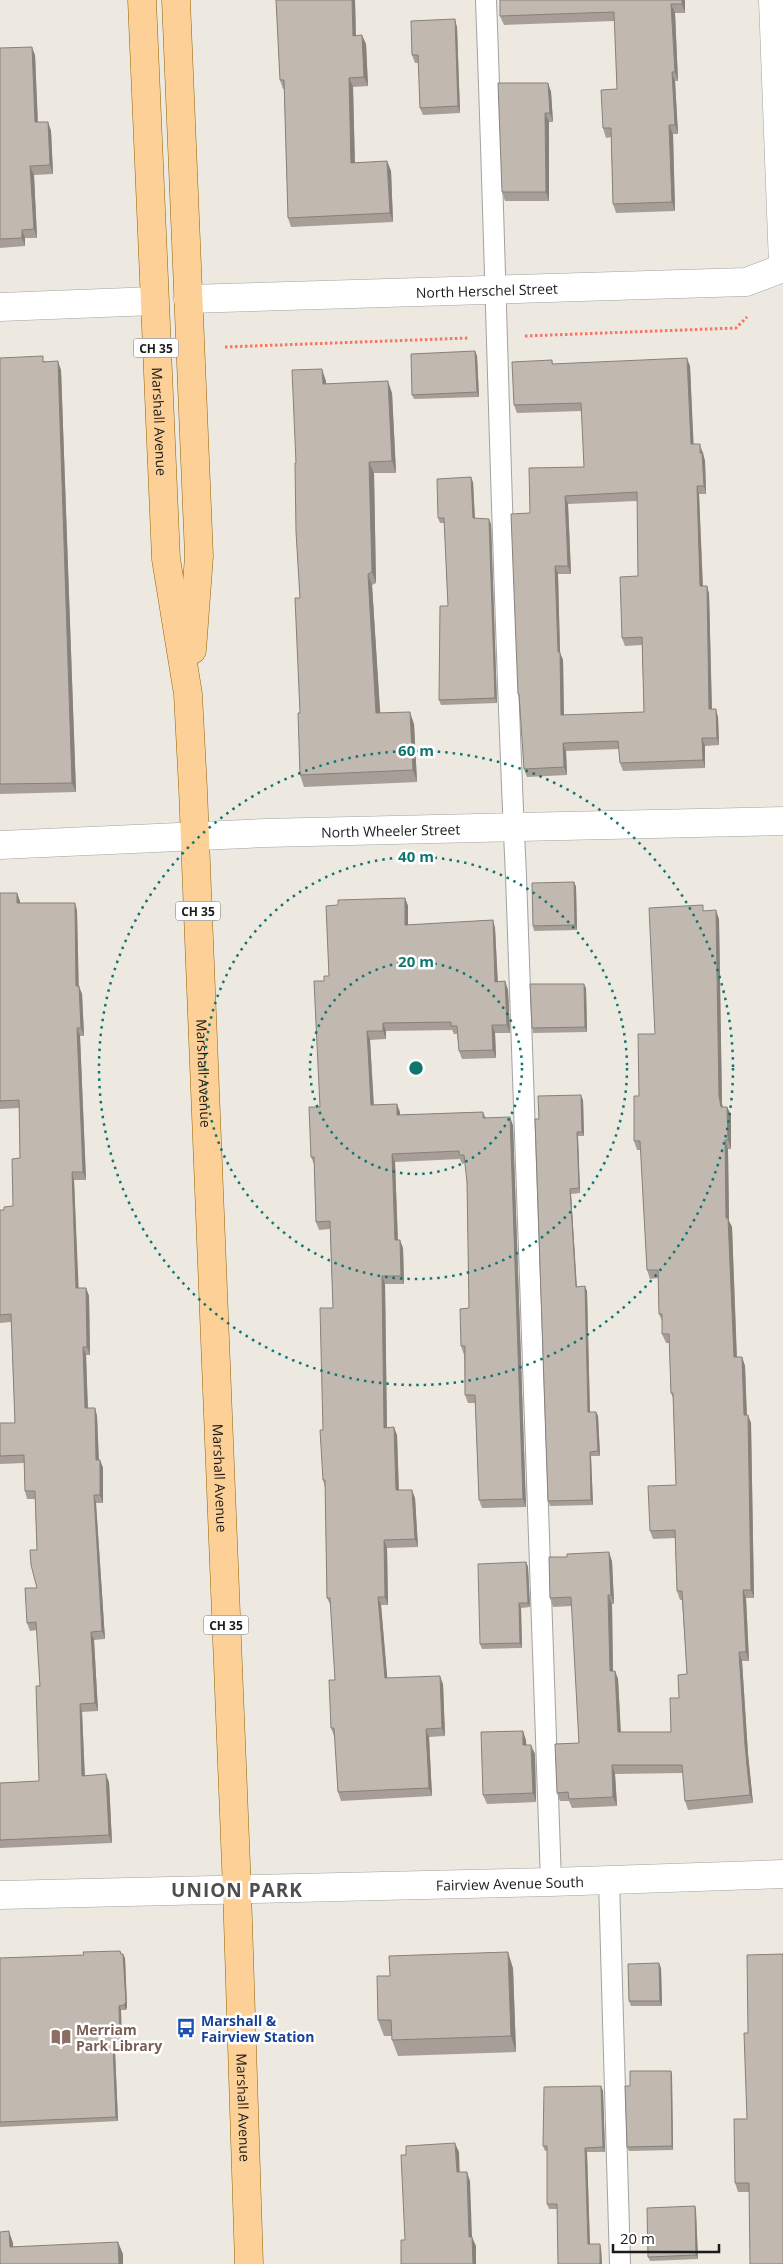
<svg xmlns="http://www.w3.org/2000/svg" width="783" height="2264" font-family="'Open Sans',sans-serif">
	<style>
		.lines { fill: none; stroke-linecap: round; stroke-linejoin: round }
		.service-casing { stroke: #a2a2a2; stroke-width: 22 }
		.minor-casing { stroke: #a2a2a2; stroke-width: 29 }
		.tertiary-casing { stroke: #a2a2a2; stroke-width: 29 }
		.primary-casing { stroke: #926200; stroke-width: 29 }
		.path { stroke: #fa7464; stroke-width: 3; stroke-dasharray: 2.5 2.5; stroke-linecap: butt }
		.service { stroke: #fff; stroke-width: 20 }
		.minor { stroke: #fff; stroke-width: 28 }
		.tertiary { stroke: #fff; stroke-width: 28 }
		.primary { stroke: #fcd096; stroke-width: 28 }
		.wall { fill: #a69e97; fill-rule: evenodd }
		.shaded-wall { fill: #87817b }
		.building { fill: #c1b8b0; stroke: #87817b; fill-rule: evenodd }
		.ring { fill: none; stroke: #0f766e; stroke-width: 2.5; stroke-dasharray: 2.5 5 }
		.labels { text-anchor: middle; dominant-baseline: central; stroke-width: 5; stroke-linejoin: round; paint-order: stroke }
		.shield { fill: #fff; stroke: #5f5f5f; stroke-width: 1 }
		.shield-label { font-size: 12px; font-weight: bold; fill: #1b1b1b }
		.street-label { font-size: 14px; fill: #1b1b1b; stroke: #fff }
		.transit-label { font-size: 14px; font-weight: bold; fill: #164399; stroke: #fff; text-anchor: start }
		.education-label { font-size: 14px; font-weight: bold; fill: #785e54; stroke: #fff; text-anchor: start }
		.district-label { font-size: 19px; font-weight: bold; letter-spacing: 1px; fill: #4e4e4e; stroke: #fff }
		.centre { fill: #0f766e; stroke: #fff; stroke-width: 2.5 }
		.ring-label { font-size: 15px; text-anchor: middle; font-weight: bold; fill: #0f766e; stroke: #fff; stroke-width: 5; stroke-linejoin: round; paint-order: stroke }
	</style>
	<rect width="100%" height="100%" fill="#ede9e0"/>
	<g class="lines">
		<defs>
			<g id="service">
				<path d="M486 0C497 292 502 584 516 876L551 1882"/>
				<path d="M609 1880 620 2264"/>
			</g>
			<g id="minor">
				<path d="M773 0 783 264"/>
				<path id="s1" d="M188 299 746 282 783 268"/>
				<path d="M0 307 154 301"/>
				<path id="s2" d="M0 845 265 833 783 821"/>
			</g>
			<g id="tertiary">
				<path id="s3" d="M0 1895 551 1882 783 1874"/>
			</g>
			<g id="primary">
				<path id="s4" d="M142 0 166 559 188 694 193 789 237 1890 249 2264"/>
				<path d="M176 0 199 556 192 650"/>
			</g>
		</defs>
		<!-- service casing -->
		<use href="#service" class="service-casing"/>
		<!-- minor casing -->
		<use href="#minor" class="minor-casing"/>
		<!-- tertiary casing -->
		<use href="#tertiary" class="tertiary-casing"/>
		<!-- primary casing -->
		<use href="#primary" class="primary-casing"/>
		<!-- path -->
		<g class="path">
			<path d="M525 336 736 328 747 317"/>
			<path d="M225 347 469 338"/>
		</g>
		<!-- service -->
		<use href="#service" class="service"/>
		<!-- minor -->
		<use href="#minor" class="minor"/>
		<!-- tertiary -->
		<use href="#tertiary" class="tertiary"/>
		<!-- primary -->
		<use href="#primary" class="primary"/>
	</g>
	<!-- wall -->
	<g class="wall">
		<path d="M276 0H355L356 36 366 44 368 86 353 87 355 163 387 161 391 171 393 222 291 227 288 218 284 89H283L280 80Z"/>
		<path d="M500 0H685V13H675L678 81H675L678 134H673L675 211 616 213 613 204 611 137 606 138 603 128 617 89 615 21 504 25 500 16Z"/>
		<path d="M457 27 460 113 423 115 420 108 419 63H415L412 55Z"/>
		<path d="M0 48 35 55 38 122H48L51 131 53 174 34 175 37 238H25V246L0 248Z"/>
		<path d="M548 83 551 92 553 122H549V201H505L502 192Z"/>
		<path d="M475 351 477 356 479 397 414 399 412 395Z"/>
		<path d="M0 358 45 361 61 370 76 792 0 794Z"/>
		<path d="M552 360 553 364 690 366 693 444 703 452 705 461 706 494H699L703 586 709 593 712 709 718 717 719 745 705 746V768L623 771 620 763 619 749 566 751 567 775 527 777 524 769 520 700 518 694 530 513 584 467 582 411 517 413 514 405ZM637 501 638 576 622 638 625 646 642 645 644 712 564 715 563 660 560 653 558 574H571L568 504Z"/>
		<path d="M326 381V384L392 393 396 473H374L376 583 372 585 380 713 414 724 417 782 304 787 300 775V598L296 463Z"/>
		<path d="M473 482 475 518 491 524 497 703 441 705 439 700 448 606 444 523H440L438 518Z"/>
		<path d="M574 882 576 887 577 930 534 931 533 926Z"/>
		<path d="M0 893H17L20 903H75L77 911 78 986 82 994 84 1036H80L86 1180H74L78 1288H86L89 1296 90 1355H86L88 1408H95L97 1416 99 1460H100L103 1468V1503H96L105 1639 94 1640 98 1711 82 1712 85 1776 109 1782 112 1843 0 1848V1783L39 1781 40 1686 37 1630 30 1631 27 1623 37 1588V1550L35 1499H27L25 1491 24 1463 0 1464V1423H15L11 1322 0 1323V1210H4L13 1206 20 1158 19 1108 0 1109Z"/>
		<path d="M405 898 408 906V925L493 920 495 928 498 982 505 981 508 990 510 1033H495L496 1058 462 1059 459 1051 457 1034H454L452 1030 386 1031V1039L370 1040 374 1105 400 1112V1115L483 1112 486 1118 513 1125 526 1507 482 1508 479 1500 475 1403H468L465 1395 464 1355 461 1346 469 1308 467 1182 465 1163 462 1164 460 1159 395 1162 398 1240 403 1248 404 1284H385L387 1428 397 1435 399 1490 415 1498 418 1547 387 1548 388 1605H381L387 1678 443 1684 445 1736 429 1737 432 1796 341 1801 338 1792 335 1736H334L331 1728 335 1680 331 1606 327 1598 325 1487 323 1480V1430L333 1308 330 1229 319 1230 316 1222 314 1164 311 1157 320 1107 324 981 329 976 338 905Z"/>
		<path d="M705 911 719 919 722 1104 723 1107H727L731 1115V1149H728L729 1221 732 1227 737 1357H742L745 1366 747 1415 751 1423 754 1598H746L749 1661H742L748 1754 753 1803 688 1810 685 1801 683 1773 615 1774 617 1806 572 1808 569 1801H560L557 1793 579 1743 572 1606 553 1607 550 1598 612 1561 614 1604H612L613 1671H615L618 1679 621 1732H671L679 1698 687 1674 682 1600H680L677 1591 675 1538 653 1539 650 1531 676 1485 673 1398 671 1393 669 1343H666L662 1334V1321L659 1314 658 1278 650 1279 647 1270 641 1150H637L634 1141 639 1096 655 1034Z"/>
		<path d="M586 988 587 1032 533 1033 532 1028Z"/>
		<path d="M583 1100 584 1136H578L580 1193 571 1194 577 1287 587 1291 590 1412H596L598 1416 600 1456H591L593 1505 550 1506 548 1501 539 1119Z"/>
		<path d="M526 1562 528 1567 530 1607 521 1608 522 1648 482 1649 480 1644Z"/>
		<path d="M526 1740V1745L535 1754 536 1802 487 1804 483 1795Z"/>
		<path d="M120 1951 121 1954 125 1958 127 2007 126 2010H121L122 2051H115L118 2121 0 2127V1958L84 1955Z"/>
		<path d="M513 1968 516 2052 398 2056 392 2040V2036H384L378 2020Z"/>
		<path d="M661 1968 662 2006H631L629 2001Z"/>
		<path d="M748 2033 749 2192H738L735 2183 747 2119Z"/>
		<path d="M671 2071 672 2075 673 2150 629 2151 627 2147 630 2086Z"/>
		<path d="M601 2086 603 2091 605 2152H587L590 2244H600L601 2249 602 2264H558L557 2209H549L547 2204V2151H545L543 2146Z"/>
		<path d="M695 2206 696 2211 698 2259 650 2261 648 2257Z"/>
	</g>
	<!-- shaded-wall -->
	<g class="shaded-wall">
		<path d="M352 0H355L356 45 353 36Z"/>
		<path d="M682 0H685V13L682 4Z"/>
		<path d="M671 4 675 13 678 81 675 72Z"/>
		<path d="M455 19 457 27 460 113 458 106Z"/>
		<path d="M362 35 366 44 368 86 364 77Z"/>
		<path d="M32 47 35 55 38 131 35 122Z"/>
		<path d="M672 72 675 81 678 134 675 125Z"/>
		<path d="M349 78 353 87 355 172 351 163Z"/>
		<path d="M548 83 551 92 553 122 550 113Z"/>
		<path d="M545 113 549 122V201L546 192Z"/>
		<path d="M48 122 51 131 53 174 50 165Z"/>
		<path d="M669 125 673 134 675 211 672 202Z"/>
		<path d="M387 161 391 171 393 222 390 213Z"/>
		<path d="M30 166 34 175 37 238 34 229Z"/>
		<path d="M22 230 25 238V246L22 238Z"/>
		<path d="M475 351 477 356 479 397 477 392Z"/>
		<path d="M687 358 690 366 694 452 691 444Z"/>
		<path d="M58 361 61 370 76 792 72 783Z"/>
		<path d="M322 369 326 381 327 396 323 384Z"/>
		<path d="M388 381 392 393 396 473 392 461Z"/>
		<path d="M700 444 705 461 706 494 704 486Z"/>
		<path d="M369 462 374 473 376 583 372 572Z"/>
		<path d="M471 477 473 482 475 523 473 518Z"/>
		<path d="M697 486 699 494 703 594 700 586Z"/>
		<path d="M565 496 568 504 571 574 568 566Z"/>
		<path d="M489 519 491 524 497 703 495 698Z"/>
		<path d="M555 566 558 574 560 653 563 660 564 723 561 715Z"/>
		<path d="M368 574 372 585 381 725 376 713Z"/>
		<path d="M707 586 709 593 712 717 709 709Z"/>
		<path d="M716 709 718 717 719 745 717 738Z"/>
		<path d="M410 712 414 724 417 782 413 770Z"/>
		<path d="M702 738 705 746V768L703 760Z"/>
		<path d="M563 743 566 751 567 775 564 767Z"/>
		<path d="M574 882 576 887 577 930 575 925Z"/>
		<path d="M17 893 20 901V911L17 903Z"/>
		<path d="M405 898 408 906V933L405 925Z"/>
		<path d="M75 903 77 911 79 994 76 986Z"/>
		<path d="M716 910 719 919 722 1104 724 1116 721 1107 719 1096Z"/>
		<path d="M493 920 495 928 498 990 495 982Z"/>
		<path d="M505 981 508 990 510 1033 507 1025Z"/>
		<path d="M584 984 586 988 587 1032 585 1027Z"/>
		<path d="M79 986 82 994 84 1036 81 1028Z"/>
		<path d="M383 1023 386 1031V1039L383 1031Z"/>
		<path d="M492 1025 495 1033 496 1058 493 1050Z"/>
		<path d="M77 1028 80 1036 86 1180 83 1172Z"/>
		<path d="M367 1031 370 1040 374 1113 371 1105Z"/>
		<path d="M581 1095 583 1100 584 1136 582 1132Z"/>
		<path d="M397 1104 400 1112V1123L397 1115Z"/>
		<path d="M727 1107 731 1115V1149L728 1140Z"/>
		<path d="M510 1117 513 1125 526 1507 523 1499Z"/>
		<path d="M577 1132 578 1136 580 1193 579 1188Z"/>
		<path d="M725 1140 728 1149 729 1221 732 1227 737 1366 734 1357 726 1218Z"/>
		<path d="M392 1154 395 1162 398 1248 395 1240Z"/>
		<path d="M72 1172 74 1180 79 1296 76 1288Z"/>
		<path d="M570 1189 571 1194 577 1292 576 1287Z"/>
		<path d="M400 1240 403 1248 404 1284 401 1276Z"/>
		<path d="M382 1276 385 1284 387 1436 384 1428Z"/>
		<path d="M585 1286 587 1291 590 1417 588 1412Z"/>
		<path d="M86 1288 89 1296 90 1355 87 1347Z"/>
		<path d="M83 1347 86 1355 88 1416 85 1408Z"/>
		<path d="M742 1357 745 1366 747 1424 744 1415Z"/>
		<path d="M95 1408 97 1416 99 1468 96 1460Z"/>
		<path d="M596 1412 598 1416 600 1456 598 1451Z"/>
		<path d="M748 1415 751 1423 754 1598 751 1590Z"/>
		<path d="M394 1427 397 1435 399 1498 396 1490Z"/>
		<path d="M590 1452 591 1456 593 1505 591 1500Z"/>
		<path d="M100 1460 103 1468V1503L100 1495Z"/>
		<path d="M412 1490 415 1498 418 1547 415 1539Z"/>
		<path d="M94 1495 96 1503 105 1639 102 1631Z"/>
		<path d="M384 1540 387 1548 388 1605 385 1597Z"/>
		<path d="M609 1552 612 1561 614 1604 611 1595Z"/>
		<path d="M526 1562 528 1567 530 1607 528 1603Z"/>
		<path d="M743 1590 746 1598 749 1661 746 1652Z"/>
		<path d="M608 1595 612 1604 613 1680 610 1671Z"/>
		<path d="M378 1597 381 1605 388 1686 385 1678Z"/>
		<path d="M519 1603 521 1608 522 1648 520 1643Z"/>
		<path d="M91 1632 94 1640 98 1711 95 1703Z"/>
		<path d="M739 1652 742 1661 748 1754 753 1803 750 1795 745 1745Z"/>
		<path d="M615 1671 618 1679 621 1741 618 1732Z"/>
		<path d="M440 1676 443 1684 445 1736 442 1728Z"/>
		<path d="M80 1704 82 1712 85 1784 82 1776Z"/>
		<path d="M426 1729 429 1737 432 1796 429 1788Z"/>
		<path d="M523 1731 526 1740 527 1754 523 1745Z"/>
		<path d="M531 1745 535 1754 536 1802 533 1793Z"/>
		<path d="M612 1765 615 1774 617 1806 613 1797Z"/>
		<path d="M106 1774 109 1782 112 1843 109 1835Z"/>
		<path d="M508 1952 513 1968 516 2052 511 2036Z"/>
		<path d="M123 1954 125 1958 127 2007 126 2010 124 2005Z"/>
		<path d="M659 1963 661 1968 662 2006 660 2001Z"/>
		<path d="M119 2006 121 2010 122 2051 120 2046Z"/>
		<path d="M113 2046 115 2051 118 2121 116 2117Z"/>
		<path d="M671 2071 672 2075 673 2150 672 2146Z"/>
		<path d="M601 2086 603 2091 605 2152 603 2147Z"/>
		<path d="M455 2143 459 2152 460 2182 457 2172Z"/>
		<path d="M585 2148 587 2152 590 2249 588 2244Z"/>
		<path d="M467 2172 470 2181 472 2237 476 2246V2264H473L469 2237Z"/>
		<path d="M695 2206 696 2211 698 2259 696 2255Z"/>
		<path d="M9 2231 13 2243 14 2259 10 2247Z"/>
		<path d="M118 2242 123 2254V2264H119Z"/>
		<path d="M600 2244 601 2249 602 2264H600Z"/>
	</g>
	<!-- building -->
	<g class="building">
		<path d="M276 0H352L353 36 362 35 364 77 349 78 351 163 387 161 390 213 288 218 284 80H280Z"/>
		<path d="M500 0H682V4H671L675 72H672L675 125H669L672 202 613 204 611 128H603L601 90 617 89 614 12 500 16Z"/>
		<path d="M455 19 458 106 420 108 418 55H412L411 21Z"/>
		<path d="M32 47 35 122H48L50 165 30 166 34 229 22 230V238L0 239V48Z"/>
		<path d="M498 83H548L550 113H545L546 192H502Z"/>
		<path d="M475 351 477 392 412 395 411 354Z"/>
		<path d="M43 356V362L58 361 72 783 0 784V358Z"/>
		<path d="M687 358 691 444H700V453H702L704 486H697L700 586H707L709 709H716L717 738H702L703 760 620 763 618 741 563 743 564 767 524 769 519 694H518L511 514 530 513 529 468 584 467 581 403 514 405 512 362 552 360V364ZM637 492 638 576 620 577 622 638 642 637 644 712 561 715 560 652H558L555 566H568L565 496Z"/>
		<path d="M322 369 323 384 388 381 392 461 369 462 372 572 368 574 376 713 410 712 413 770 300 775 298 713H300L295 598H300L296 532 295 463H296L292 370Z"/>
		<path d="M471 477 473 518 489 519 495 698 439 700 440 606H448L444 518H438L437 479Z"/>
		<path d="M574 882 575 925 533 926 532 883Z"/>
		<path d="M0 893H17V903H75L76 986H79L81 1028H77L83 1172H72L76 1288H86L87 1347H83L85 1408H95L96 1460H100V1495H94L102 1631 91 1632 95 1703 80 1704 82 1776 106 1774 109 1835 0 1840V1783L39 1781 36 1686H40L36 1622 27 1623 25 1588H37L31 1565 30 1550H37L35 1491H25L24 1455 0 1456V1423H15L11 1314 0 1315V1210H4V1207L13 1206 12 1159 20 1158 19 1100 0 1101Z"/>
		<path d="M405 898V925L493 920 495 982 505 981 507 1025H492L493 1050 459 1051 457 1026H451V1022L383 1023V1031H367L371 1105 397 1104V1115L483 1112V1118L510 1117 523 1499 479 1500 475 1395H465V1346H461L460 1309 469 1308 467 1182 464 1155H459V1151L392 1154 395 1240H400L401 1276H382L384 1428 394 1427 396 1490H412L415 1539 384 1540 385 1597H378L385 1678 440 1676 442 1728 426 1729 429 1788 338 1792 334 1728H331L329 1680H335L330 1598H327L325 1480H323L320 1430H323L320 1308H333L330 1221 316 1222 314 1157H311L309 1107H320L314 981H324V976H329L326 906 338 905V900Z"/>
		<path d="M703 905V911L716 910 719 1096 721 1107H727L728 1140H725L726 1218H728L734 1357H742L744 1415H748L751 1590H743L746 1652H739L745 1745 750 1795 685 1801 682 1765H612L613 1797 569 1799 568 1792 557 1793 555 1744 579 1743 571 1597 550 1598 549 1557H567V1554L609 1552 611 1595H608L610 1671H615L618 1732H671L670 1698H679L678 1675 687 1674 682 1591H677L675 1530 650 1531 648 1486 676 1485 673 1393H671L669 1334H662V1314H659L658 1270H647L640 1141H634V1096H639L638 1034H655L649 908Z"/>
		<path d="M530 984H584L585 1027 532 1028Z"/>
		<path d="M581 1095 582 1132H577L579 1188 570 1189 576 1287 585 1286 588 1412H596L598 1451 590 1452 591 1500 548 1501 535 1119H539L538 1096Z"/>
		<path d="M526 1562 528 1603H519L520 1643 480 1644 478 1564Z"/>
		<path d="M523 1731V1745H531L533 1793 483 1795 481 1732Z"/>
		<path d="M120 1951 121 1954H123L126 2002 124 2005 119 2006 120 2046H113L116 2117 0 2122V1958L84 1955 83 1952Z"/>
		<path d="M508 1952 511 2036 392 2040 391 2020H378L377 1976H390L389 1956Z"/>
		<path d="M783 1954V2264H750L749 2183H735L734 2119H747L744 2033H748L747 1955Z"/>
		<path d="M659 1963 660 2001H629L628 1964Z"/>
		<path d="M630 2071H671L672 2146 627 2147 625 2086H630Z"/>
		<path d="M601 2086 603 2147 585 2148 588 2244H600V2264H558L557 2204H547V2146H543L544 2087Z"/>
		<path d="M455 2143 457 2172H467L469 2237H472L473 2264H401V2240H405L401 2155H406V2146Z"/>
		<path d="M695 2206 696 2255 648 2257 647 2208Z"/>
		<path d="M9 2231 10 2247 118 2242 119 2264H0V2232Z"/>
	</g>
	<!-- distance rings -->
	<g class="ring">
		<circle cx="416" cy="1068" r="106"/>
		<circle cx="416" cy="1068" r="211"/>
		<circle cx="416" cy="1068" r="317"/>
	</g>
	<!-- icons -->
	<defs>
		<symbol id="bus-bare" viewBox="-9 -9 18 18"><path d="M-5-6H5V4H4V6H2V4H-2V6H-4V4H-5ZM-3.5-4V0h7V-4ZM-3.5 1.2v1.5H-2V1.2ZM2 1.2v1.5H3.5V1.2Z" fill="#1a4fb4" stroke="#fff" stroke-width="2.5" paint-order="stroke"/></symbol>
		<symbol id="library-bare" viewBox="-9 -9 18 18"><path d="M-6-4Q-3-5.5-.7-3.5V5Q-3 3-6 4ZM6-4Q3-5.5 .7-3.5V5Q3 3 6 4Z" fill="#8d6e63" stroke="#fff" stroke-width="2.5" paint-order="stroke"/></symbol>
	</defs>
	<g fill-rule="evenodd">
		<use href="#bus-bare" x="172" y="2014" width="28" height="28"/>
		<use href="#library-bare" x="47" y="2023" width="28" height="28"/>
	</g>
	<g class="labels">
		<!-- shield labels -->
		<g class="shield">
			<rect x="133.5" y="338.5" width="45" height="19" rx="4"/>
			<rect x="175.5" y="901.5" width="45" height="19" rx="4"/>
			<rect x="203.5" y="1615.5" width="45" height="19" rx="4"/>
		</g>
		<g class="shield-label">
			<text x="156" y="348">CH 35</text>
			<text x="198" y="911">CH 35</text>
			<text x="226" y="1625">CH 35</text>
		</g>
		<!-- street labels -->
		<g class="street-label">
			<text stroke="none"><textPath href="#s1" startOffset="299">North Herschel Street</textPath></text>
			<text stroke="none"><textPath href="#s4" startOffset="422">Marshall Avenue</textPath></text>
			<text stroke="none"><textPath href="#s2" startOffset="391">North Wheeler Street</textPath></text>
			<text stroke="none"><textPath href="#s4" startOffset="1076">Marshall Avenue</textPath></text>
			<text stroke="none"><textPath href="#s4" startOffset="1481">Marshall Avenue</textPath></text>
			<text stroke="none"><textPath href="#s3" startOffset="510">Fairview Avenue South</textPath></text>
			<text stroke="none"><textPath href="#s4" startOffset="2111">Marshall Avenue</textPath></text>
		</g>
		<!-- transit labels -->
		<g class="transit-label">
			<text x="201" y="2020">Marshall &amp;<tspan x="201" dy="16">Fairview Station</tspan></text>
		</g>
		<!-- education labels -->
		<g class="education-label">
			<text x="76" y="2029">Merriam<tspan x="76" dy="16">Park Library</tspan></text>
		</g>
		<!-- district labels -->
		<g class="district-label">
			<text x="237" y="1890">UNION PARK</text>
		</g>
	</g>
	<circle cx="416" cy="1068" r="8" class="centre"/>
	<g class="ring-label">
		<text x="416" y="756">60 m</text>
		<text x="416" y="862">40 m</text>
		<text x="416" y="967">20 m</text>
	</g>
	<!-- scale -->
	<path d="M613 2244v8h106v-8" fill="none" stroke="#1b1b1b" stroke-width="2.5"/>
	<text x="620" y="2244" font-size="15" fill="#1b1b1b" stroke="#ffffff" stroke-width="4" paint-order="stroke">20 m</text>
</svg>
